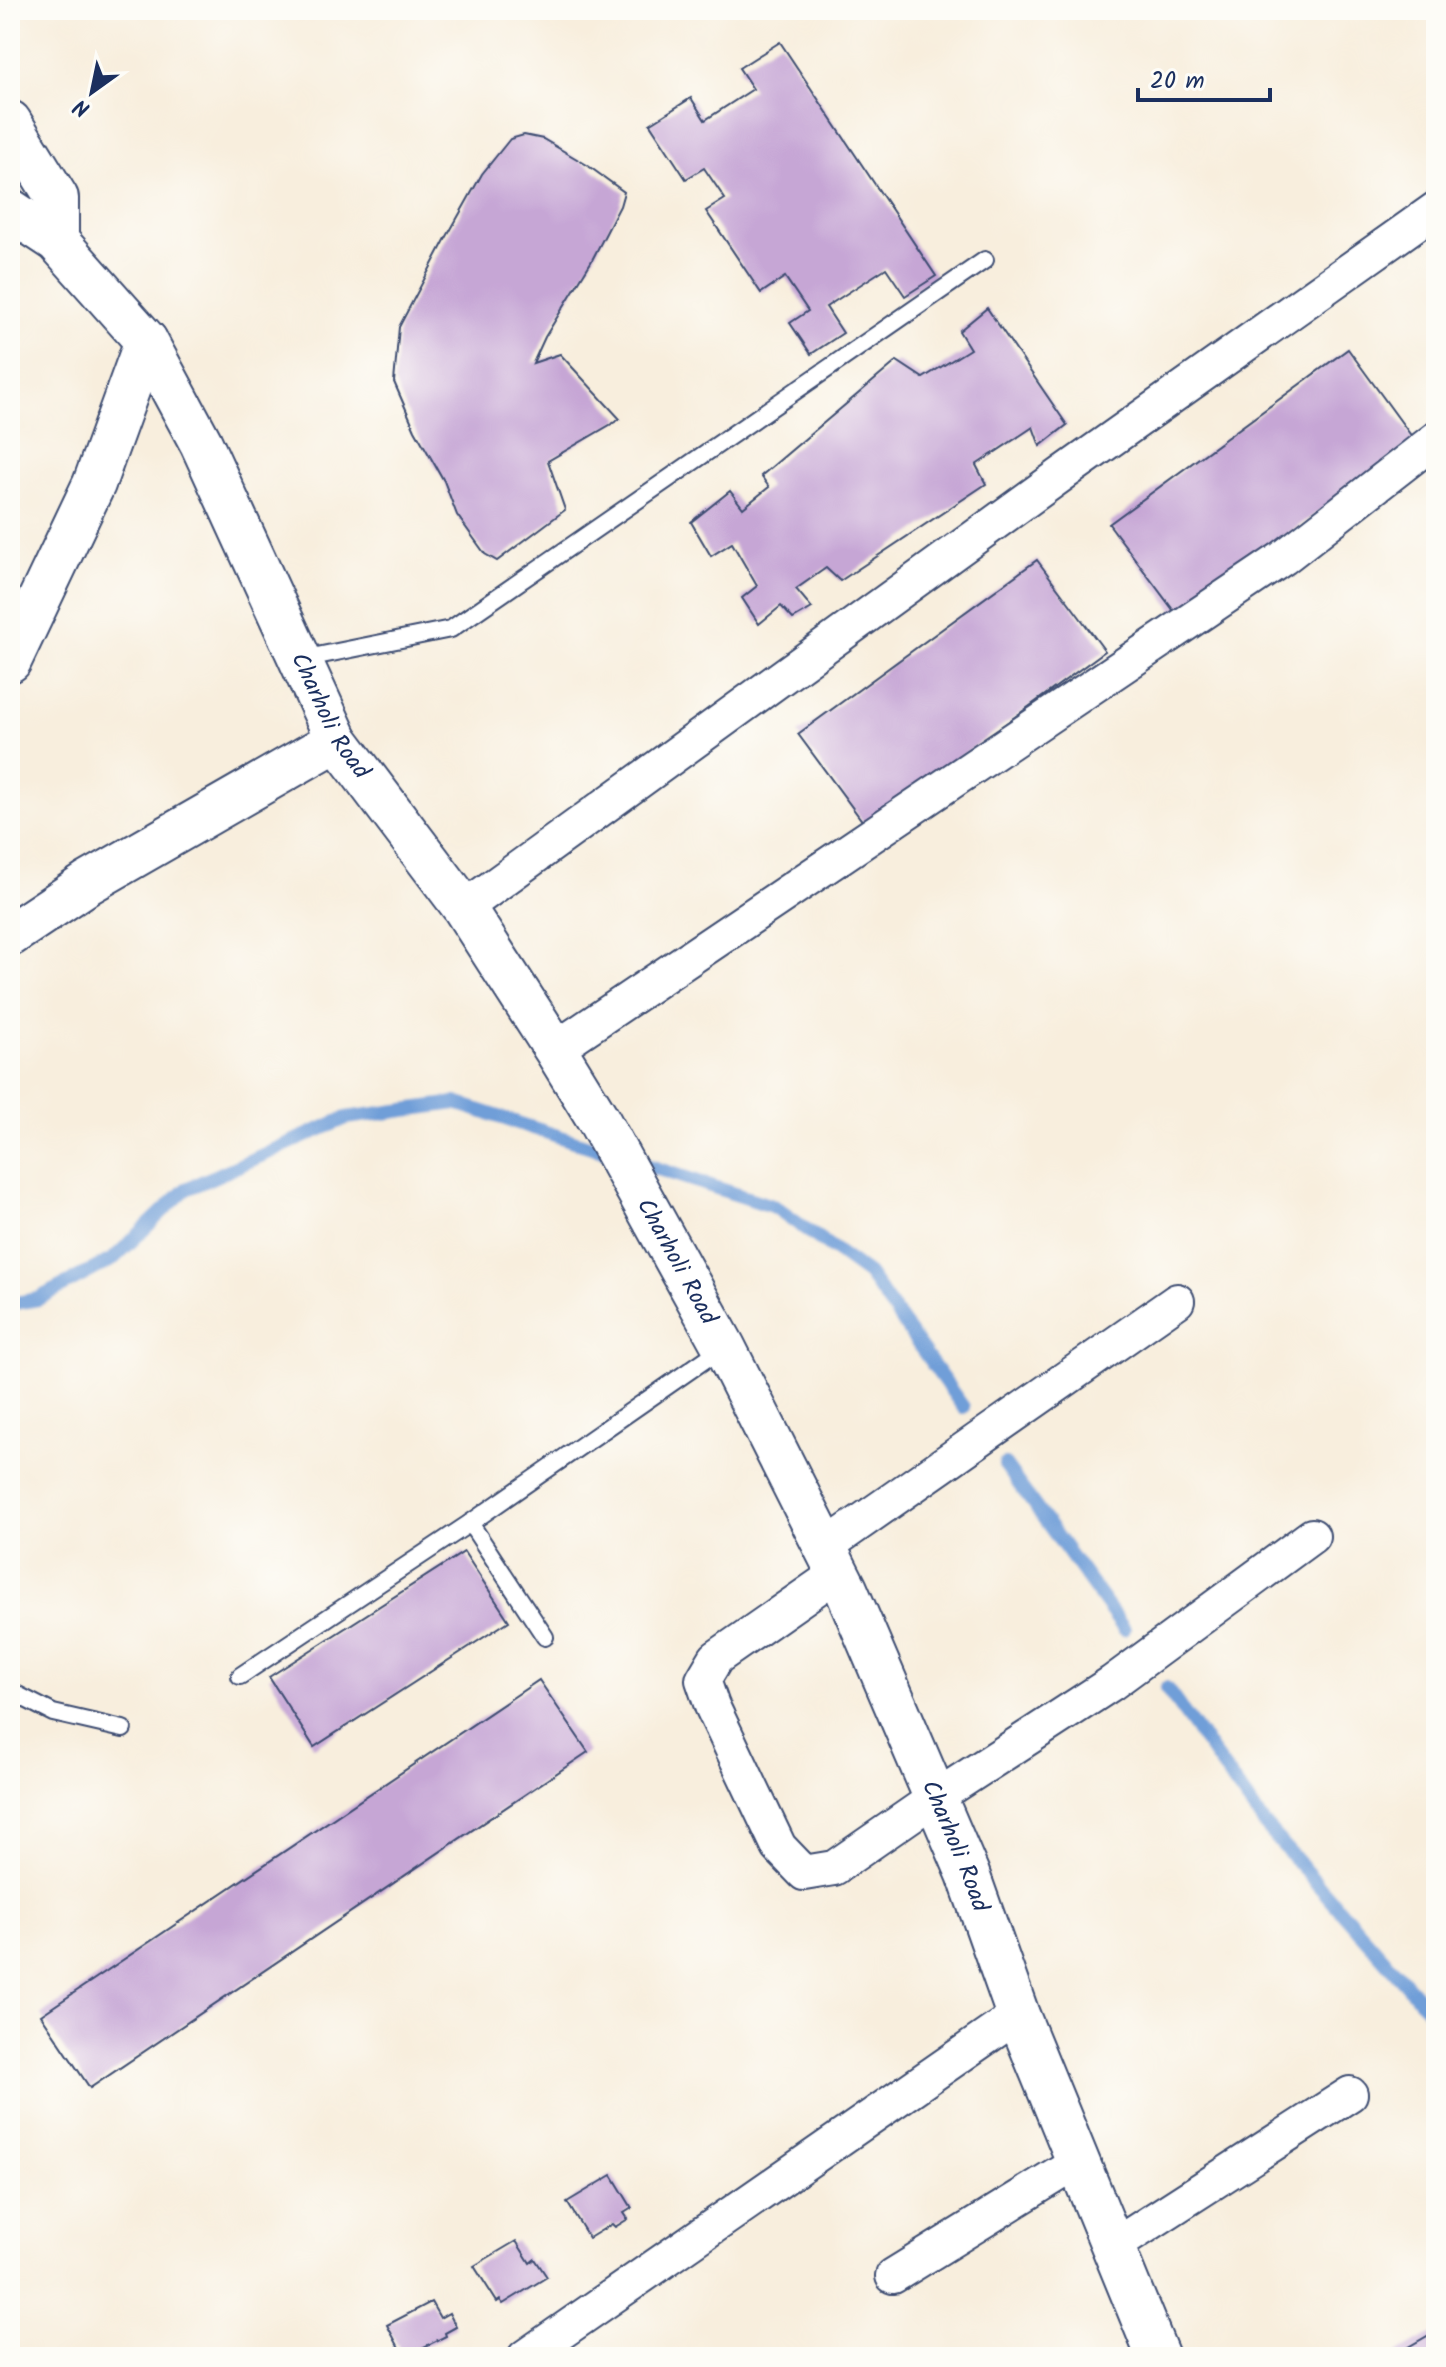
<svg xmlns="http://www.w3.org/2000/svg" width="1446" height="2367" font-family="Kalam,sans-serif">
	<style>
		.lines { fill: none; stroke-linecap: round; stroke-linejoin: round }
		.stream { stroke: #6f9ed8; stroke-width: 14 }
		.building { fill: #c6a6d5 }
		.service-casing { stroke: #3c4c71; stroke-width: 20 }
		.minor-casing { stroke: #3c4c71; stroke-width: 38 }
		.tertiary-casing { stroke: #3c4c71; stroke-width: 46 }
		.service { stroke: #fff; stroke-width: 16 }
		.minor { stroke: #fff; stroke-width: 34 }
		.tertiary { stroke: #fff; stroke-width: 42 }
		.labels { text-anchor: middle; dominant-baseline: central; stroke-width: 8; stroke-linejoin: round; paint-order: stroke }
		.street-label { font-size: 24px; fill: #1b2f5e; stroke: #fdfcf7 }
	</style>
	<rect width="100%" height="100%" fill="#fdfcf7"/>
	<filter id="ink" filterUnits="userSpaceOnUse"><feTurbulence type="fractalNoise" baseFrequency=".0125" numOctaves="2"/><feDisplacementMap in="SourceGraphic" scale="16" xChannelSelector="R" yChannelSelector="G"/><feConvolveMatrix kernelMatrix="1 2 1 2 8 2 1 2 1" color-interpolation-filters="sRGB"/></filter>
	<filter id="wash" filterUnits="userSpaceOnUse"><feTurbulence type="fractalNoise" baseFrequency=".006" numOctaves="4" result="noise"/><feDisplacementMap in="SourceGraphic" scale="32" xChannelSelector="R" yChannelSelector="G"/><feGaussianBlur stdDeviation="1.8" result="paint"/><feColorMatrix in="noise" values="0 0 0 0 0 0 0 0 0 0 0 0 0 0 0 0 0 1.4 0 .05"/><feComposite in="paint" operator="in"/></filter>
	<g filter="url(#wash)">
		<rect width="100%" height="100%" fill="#f8eedd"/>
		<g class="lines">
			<!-- stream -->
			<g class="stream">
				<path d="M631 1160 775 1207 868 1274 963 1407"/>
				<path d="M10 1304 38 1299 113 1259 186 1189 346 1118 456 1103 607 1152"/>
				<path d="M1005 1465 1124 1629"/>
				<path d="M1166 1688 1265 1825 1436 2018"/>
			</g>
		</g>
		<g id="blocks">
			<!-- building -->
			<g class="building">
				<path d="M780 42 936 276 905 296 886 268 826 307 843 333 811 354 790 323 808 311 785 277 761 293 706 211 725 199 704 168 686 179 650 124 691 98 705 120 753 89 739 68Z"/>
				<path d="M524 135 543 139 587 165 624 192 620 206 591 262 545 337 533 363 560 354 620 419 548 461 565 510 497 561 485 554 457 515 444 481 415 430 394 382 399 327 445 240 482 174 510 139Z"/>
				<path d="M987 308 1067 425 1040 446 1033 427 976 465 986 484 840 581 826 568 796 589 812 608 793 619 781 606 759 624 742 598 757 586 732 543 711 556 691 522 730 491 743 508 769 487 761 476 897 361 923 378 970 349 959 331Z"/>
				<path d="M1348 349 1415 441 1177 615 1109 524Z"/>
				<path d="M1037 560 1105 651 866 826 798 734Z"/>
				<path d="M464 1552 509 1621 314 1747 269 1677Z"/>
				<path d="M539 1680 588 1752 90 2088 41 2015Z"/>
				<path d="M612 2175 632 2208 624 2213 628 2219 615 2227 612 2224 589 2238 567 2202Z"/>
				<path d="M516 2241 530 2263 535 2259 547 2277 503 2304 500 2300 497 2302 474 2266Z"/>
				<path d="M431 2302 440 2318 449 2313 456 2327 445 2333 446 2336 404 2357 387 2325Z"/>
				<path d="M1436 2331V2357H1391Z"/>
			</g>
		</g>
	</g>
	<g filter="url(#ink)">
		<use href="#blocks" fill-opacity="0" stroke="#3c4c71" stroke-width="2"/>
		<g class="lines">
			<defs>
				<g id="service">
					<path d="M302 659 451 629 985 260"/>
					<path d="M470 1523 545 1637"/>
					<path d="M240 1676 470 1523 722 1348"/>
					<path d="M10 1691 53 1713 123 1729"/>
				</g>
				<g id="minor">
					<path d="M464 908 1065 472 1436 209"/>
					<path d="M555 1049 1283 558 1436 439"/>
					<path d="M825 1547 1177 1301"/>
					<path d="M838 1573 716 1658 703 1680 712 1706 779 1847 804 1873 834 1868 935 1798 1112 1683 1312 1536"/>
					<path d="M1114 2246 1350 2094"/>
					<path d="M893 2276 1079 2161"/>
					<path d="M525 2357 1018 2015"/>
				</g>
				<g id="tertiary">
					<path d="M10 122 57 198V241"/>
					<path id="s1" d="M10 210 57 241 146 341 201 443 337 740 464 908 555 1049 598 1119 724 1347 846 1589 968 1874 1018 2015 1158 2357"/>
					<path d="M10 661 94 484 146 341"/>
					<path d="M10 935 88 883 337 740"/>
				</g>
			</defs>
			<!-- service casing -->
			<use href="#service" class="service-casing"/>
			<!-- minor casing -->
			<use href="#minor" class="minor-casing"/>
			<!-- tertiary casing -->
			<use href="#tertiary" class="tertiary-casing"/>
			<!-- service -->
			<use href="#service" class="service"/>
			<!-- minor -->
			<use href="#minor" class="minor"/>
			<!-- tertiary -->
			<use href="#tertiary" class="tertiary"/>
		</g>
	</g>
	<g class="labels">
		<!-- street labels -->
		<g class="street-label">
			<text stroke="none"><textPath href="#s1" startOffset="608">Charholi Road</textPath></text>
			<text stroke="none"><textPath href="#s1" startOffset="1256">Charholi Road</textPath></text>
			<text stroke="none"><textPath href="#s1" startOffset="1904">Charholi Road</textPath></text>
		</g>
	</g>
	<!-- margin -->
	<rect width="1446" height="2367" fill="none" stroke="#fdfcf7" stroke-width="40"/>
	<!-- north arrow -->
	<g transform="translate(92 92) rotate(213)" stroke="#fdfcf7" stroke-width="6" paint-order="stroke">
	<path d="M0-6L14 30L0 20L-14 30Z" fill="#1b2f5e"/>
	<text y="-12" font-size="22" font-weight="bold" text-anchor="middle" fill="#1b2f5e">N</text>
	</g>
	<!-- scale -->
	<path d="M1138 88v12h132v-12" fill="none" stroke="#1b2f5e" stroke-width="4"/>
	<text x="1150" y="88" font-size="24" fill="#1b2f5e" stroke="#fdfcf7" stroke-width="6" paint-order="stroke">20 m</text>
</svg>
